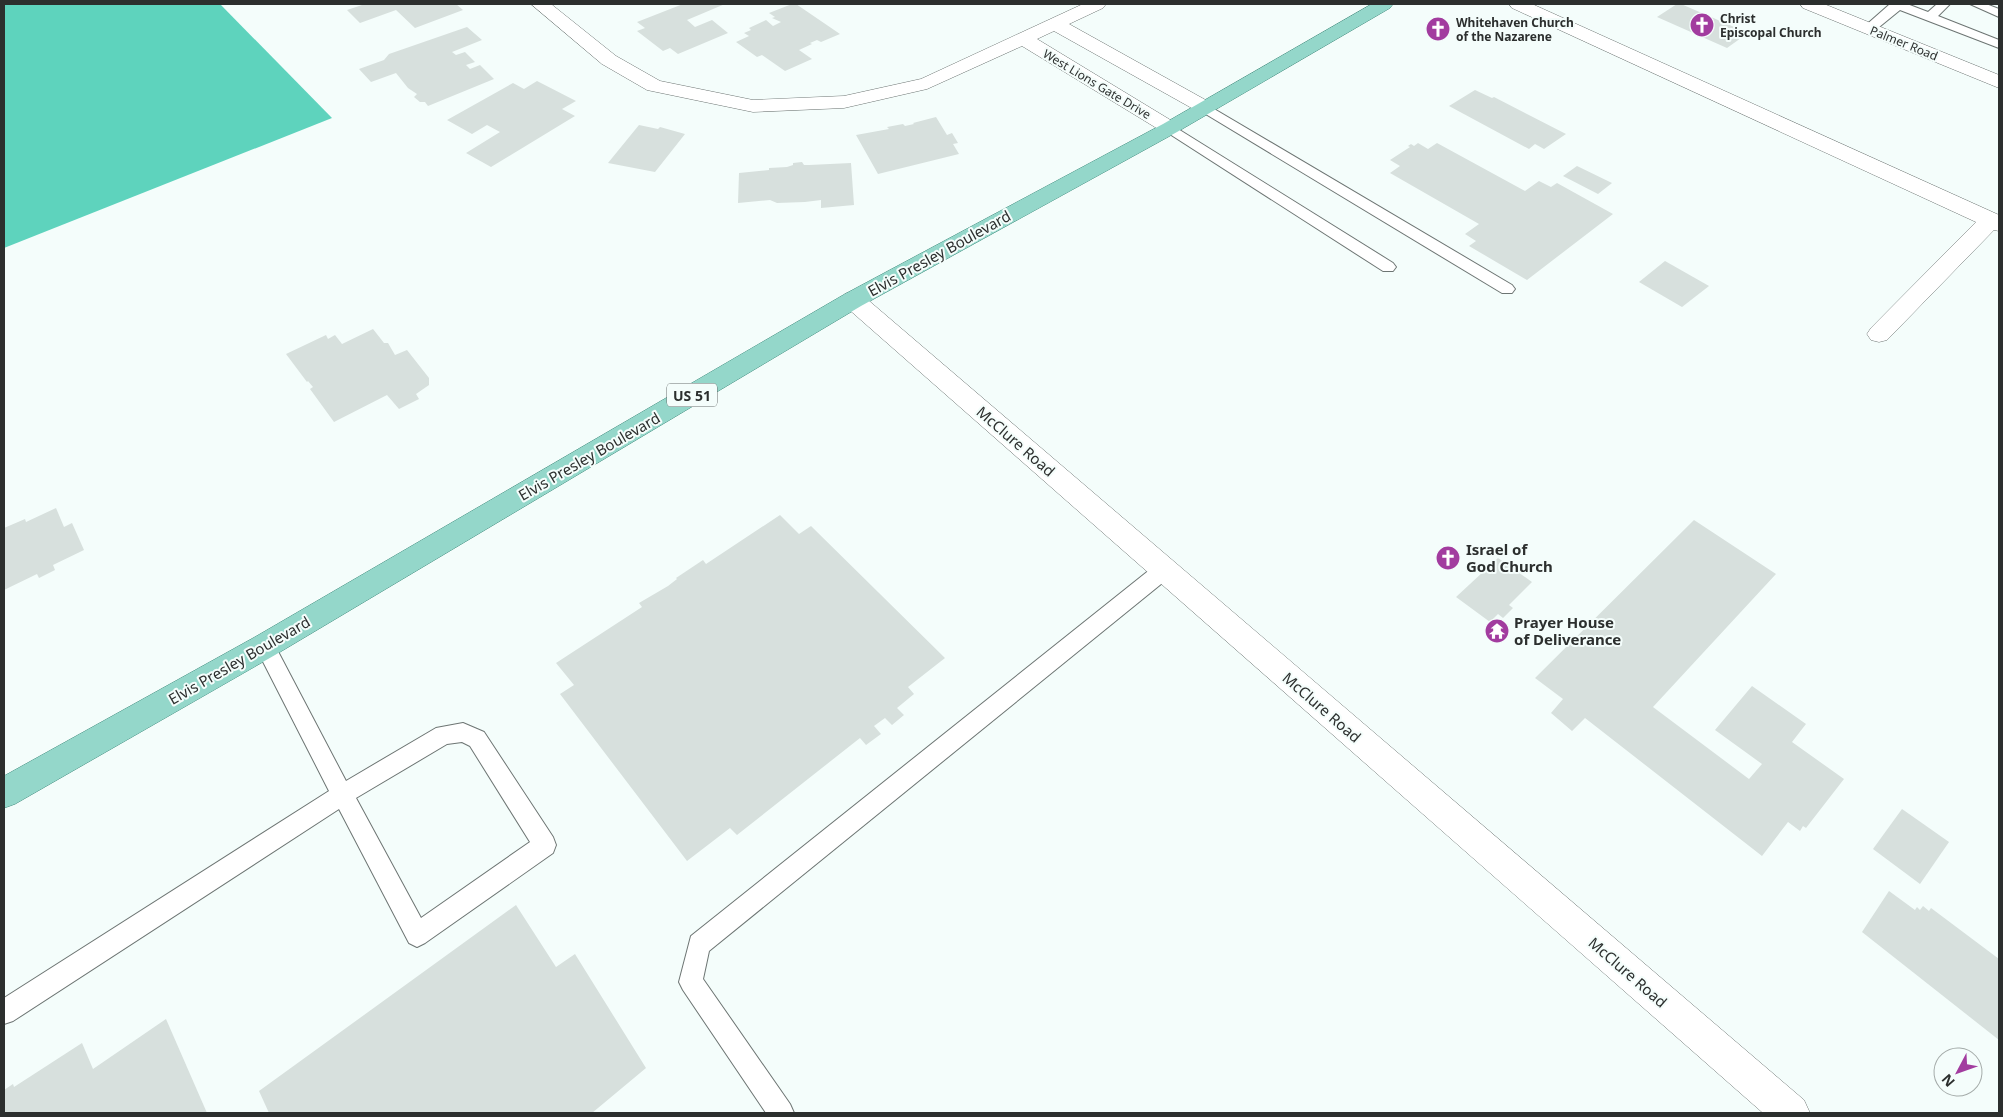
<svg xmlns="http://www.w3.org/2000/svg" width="2003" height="1117" font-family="'Noto Sans',sans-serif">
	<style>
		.forest { fill: #5ed3bd }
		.building { fill: #d7e0dd }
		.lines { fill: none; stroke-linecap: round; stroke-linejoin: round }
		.lane-casing { stroke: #6d7573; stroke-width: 2 }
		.street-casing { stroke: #6d7573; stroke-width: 1 }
		.primary-casing { stroke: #418b7d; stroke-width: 1 }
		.lane { fill: #fff; fill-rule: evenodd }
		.street { fill: #fff; fill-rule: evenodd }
		.primary { fill: #94d7ca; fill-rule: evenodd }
		.labels { text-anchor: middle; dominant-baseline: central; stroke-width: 4; stroke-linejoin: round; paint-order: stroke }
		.far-poi-label { font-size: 12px; font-weight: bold; fill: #2c2f2e; stroke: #f4fdfb; text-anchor: start }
		.far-street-label { font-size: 12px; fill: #2c2f2e; stroke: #f4fdfb }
		.shield { fill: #f4fdfb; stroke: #686d6c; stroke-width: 1 }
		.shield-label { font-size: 14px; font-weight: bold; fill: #2c2f2e }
		.street-label { font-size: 15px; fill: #2c2f2e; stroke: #f4fdfb }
		.poi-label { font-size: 15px; font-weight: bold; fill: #2c2f2e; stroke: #f4fdfb; text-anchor: start }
	</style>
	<rect width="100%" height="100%" fill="#f4fdfb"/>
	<!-- forest -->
	<path class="forest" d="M4 4H220L332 118 4 248Z"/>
	<!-- building -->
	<g class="building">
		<path d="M365 4H456L463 10 415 28 396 10 360 23 347 10Z"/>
		<path d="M683 4H725L687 20 695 27 712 20 728 33 678 54 670 48 663 51 637 31 645 28 637 22Z"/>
		<path d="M792 4H796L840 34 821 42 817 40 810 43 812 44 799 50 812 59 785 71 762 55 757 57 736 42 749 36 744 33 751 30 749 28 766 20 773 26 781 22 772 18 775 17 769 13Z"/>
		<path d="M1677 4H1681L1748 33 1727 48 1657 17Z"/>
		<path d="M467 27 482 40 452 52 456 55 465 52 475 62 466 65 470 69 480 65 494 79 428 106 425 102H420L414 97 417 94 408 88 396 73 371 82 359 69 384 60 389 54Z"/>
		<path d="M537 81 576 101 562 109 575 116 491 167 466 153 500 132 487 125 472 134 447 120 513 83 524 89Z"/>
		<path d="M1475 90 1492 98 1494 97 1566 134 1544 149 1535 144 1529 149 1449 106Z"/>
		<path d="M936 117 947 135 952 133 958 143 953 144 959 154 878 174 856 135 889 129 887 127 903 124 905 126 914 124 913 123Z"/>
		<path d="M639 125 658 129 660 127 685 134 655 172 608 163Z"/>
		<path d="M1418 143 1428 149 1437 143 1525 191 1539 181 1551 187 1557 183 1613 214 1527 280 1469 246 1476 241 1465 234 1479 224 1390 173 1400 166 1390 160 1410 147 1408 146 1411 144 1414 146Z"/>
		<path d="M802 162 804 165H809L851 163 854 205 821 208V200L805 202 777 203 770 200 738 203 739 173 769 170V168L787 167 793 165V163Z"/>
		<path d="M1577 166 1612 183 1598 194 1563 176Z"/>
		<path d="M1665 261 1709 286 1682 307 1639 282Z"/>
		<path d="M373 329 384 343H388L395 355 407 350 429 378V385L416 394 419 399 399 409 387 395 334 422 310 389 313 387 308 381 307 382 286 354 326 335 328 339 335 335 342 344Z"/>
		<path d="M56 508 64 527 72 523 84 550 53 565 55 570 39 578 37 574 4 590V528L25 519 26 522Z"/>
		<path d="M780 515 799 534 811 526 945 658 908 687 914 694 897 708 904 715 892 725 885 718 874 726 881 734 866 745 860 738 737 835 730 828 687 861 560 694 574 685 556 663 642 607 639 603 668 586 677 579 676 578 703 560 706 564Z"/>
		<path d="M1694 520 1776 574 1653 707 1749 779 1762 764 1715 730 1752 686 1806 724 1792 742 1844 779 1806 828 1803 826 1800 831 1788 822 1762 856 1585 718 1572 731 1551 713 1563 699 1535 678Z"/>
		<path d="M1498 558 1532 582 1509 605 1513 608 1503 618 1498 614 1490 622 1456 597Z"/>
		<path d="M1902 809 1949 842 1920 884 1873 849Z"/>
		<path d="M1889 891 1915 910 1917 907 1920 910 1923 906 1929 911 1931 908 1999 959V1040L1862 932Z"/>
		<path d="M516 905 556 967 575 954 646 1068 592 1113H269L259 1091Z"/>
		<path d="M166 1019 207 1113H4V1090L13 1084 14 1087 82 1043 93 1069Z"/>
	</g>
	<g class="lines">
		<defs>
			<g id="lane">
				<path d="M1890 4H1907L1928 12 1937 4H1950L1938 16 1999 40V48L1900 10 1873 32H1865L1863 29 1865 26Z"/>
				<path d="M1970 4H1986L1999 9V17Z"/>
				<path d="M1204 103 1512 285 1515 289 1512 293H1502L1199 110 1197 107Z"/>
				<path d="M1170 124 1393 263 1396 267 1393 271H1383L1165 131 1163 128Z"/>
				<path d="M1164 562 1171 564 1173 570 1171 576 709 951 703 979 790 1104 794 1113H766L683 990 679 982 691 936 1157 564Z"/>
				<path d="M265 637 272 640 346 781 436 728 463 723 484 732 553 837 556 845 553 853 425 943 417 947 409 943 339 809 13 1021 4 1024V998L329 791 255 646 258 640ZM462 742 470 746 530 842 421 918 356 798 447 744Z"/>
			</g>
			<g id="street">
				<path d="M531 4H551L616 56 660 81 753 100 844 96 921 79 1083 4H1106L1103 8 1069 24 1211 103 1214 107 1211 111H1197L1054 31 1037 39 1177 124 1180 128 1177 132 1170 134 1163 132 1022 46 927 89 844 108 753 112 647 90 602 64Z"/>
				<path d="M1509 4H1532L1999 215V231L1994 230 1887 340 1879 342 1871 340 1867 334 1871 328 1976 222 1512 8Z"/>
				<path d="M1800 4H1824L1999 75V88L1803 8Z"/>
				<path d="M853 292 861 294 1804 1100 1810 1113H1763L845 306 842 300 845 294Z"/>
			</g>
			<path id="primary" d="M1372 4H1393L1390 8 1177 132 861 306 275 655 15 804 4 808V776L255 637 845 294 1163 124Z"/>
		</defs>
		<!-- lane casing -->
		<use href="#lane" class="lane-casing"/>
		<!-- street casing -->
		<use href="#street" class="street-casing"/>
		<!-- primary casing -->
		<use href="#primary" class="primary-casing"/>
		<!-- lane -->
		<use href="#lane" class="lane"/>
		<!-- street -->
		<use href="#street" class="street"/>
		<!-- primary -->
		<use href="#primary" class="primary"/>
	</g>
	<!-- icons -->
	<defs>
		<symbol id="church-disc" viewBox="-11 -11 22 22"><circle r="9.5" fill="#a23c9f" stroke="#f4fdfb"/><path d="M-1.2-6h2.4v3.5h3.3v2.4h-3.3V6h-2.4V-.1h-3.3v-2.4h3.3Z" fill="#fff"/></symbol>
		<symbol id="temple-disc" viewBox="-11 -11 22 22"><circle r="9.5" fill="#a23c9f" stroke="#f4fdfb"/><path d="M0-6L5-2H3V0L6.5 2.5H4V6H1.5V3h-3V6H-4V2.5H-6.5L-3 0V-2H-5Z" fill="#fff"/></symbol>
	</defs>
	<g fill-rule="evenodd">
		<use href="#church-disc" x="1688" y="11" width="28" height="28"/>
		<use href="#church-disc" x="1424" y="15" width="28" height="28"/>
		<use href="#church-disc" x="1434" y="544" width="28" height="28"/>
		<use href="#temple-disc" x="1483" y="617" width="28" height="28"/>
	</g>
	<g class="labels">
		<!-- far-poi labels -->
		<g class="far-poi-label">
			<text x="1720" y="18">Christ<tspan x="1720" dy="14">Episcopal Church</tspan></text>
			<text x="1456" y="22">Whitehaven Church<tspan x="1456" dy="14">of the Nazarene</tspan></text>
		</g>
		<!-- far-street labels -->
		<g class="far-street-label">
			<text transform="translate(1904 43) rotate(22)">Palmer Road</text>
			<text transform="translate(1097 84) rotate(31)">West Lions Gate Drive</text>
		</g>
		<!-- shield labels -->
		<rect class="shield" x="667" y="383.5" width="50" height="23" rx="4"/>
		<g class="shield-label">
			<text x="692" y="395">US 51</text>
		</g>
		<!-- street labels -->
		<g class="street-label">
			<text transform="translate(939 253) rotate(-29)">Elvis Presley Boulevard</text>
			<text transform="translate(1016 441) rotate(41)">McClure Road</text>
			<text transform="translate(589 456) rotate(-30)">Elvis Presley Boulevard</text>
			<text transform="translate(239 660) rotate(-30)">Elvis Presley Boulevard</text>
			<text transform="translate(1322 707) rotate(41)">McClure Road</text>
			<text transform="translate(1628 972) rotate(41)">McClure Road</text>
		</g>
		<!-- poi labels -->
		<g class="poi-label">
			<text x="1466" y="549">Israel of<tspan x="1466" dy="17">God Church</tspan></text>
			<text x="1514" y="622">Prayer House<tspan x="1514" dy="17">of Deliverance</tspan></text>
		</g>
	</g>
	<!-- border -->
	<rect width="2003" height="1117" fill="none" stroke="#2c2f2e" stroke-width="10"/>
	<!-- north arrow -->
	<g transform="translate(1958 1072) rotate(229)"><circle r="24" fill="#f4fdfb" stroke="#a4aba9"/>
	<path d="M0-4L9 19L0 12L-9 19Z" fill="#a23c9f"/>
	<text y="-8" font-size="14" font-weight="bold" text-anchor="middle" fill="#2c2f2e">N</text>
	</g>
</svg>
